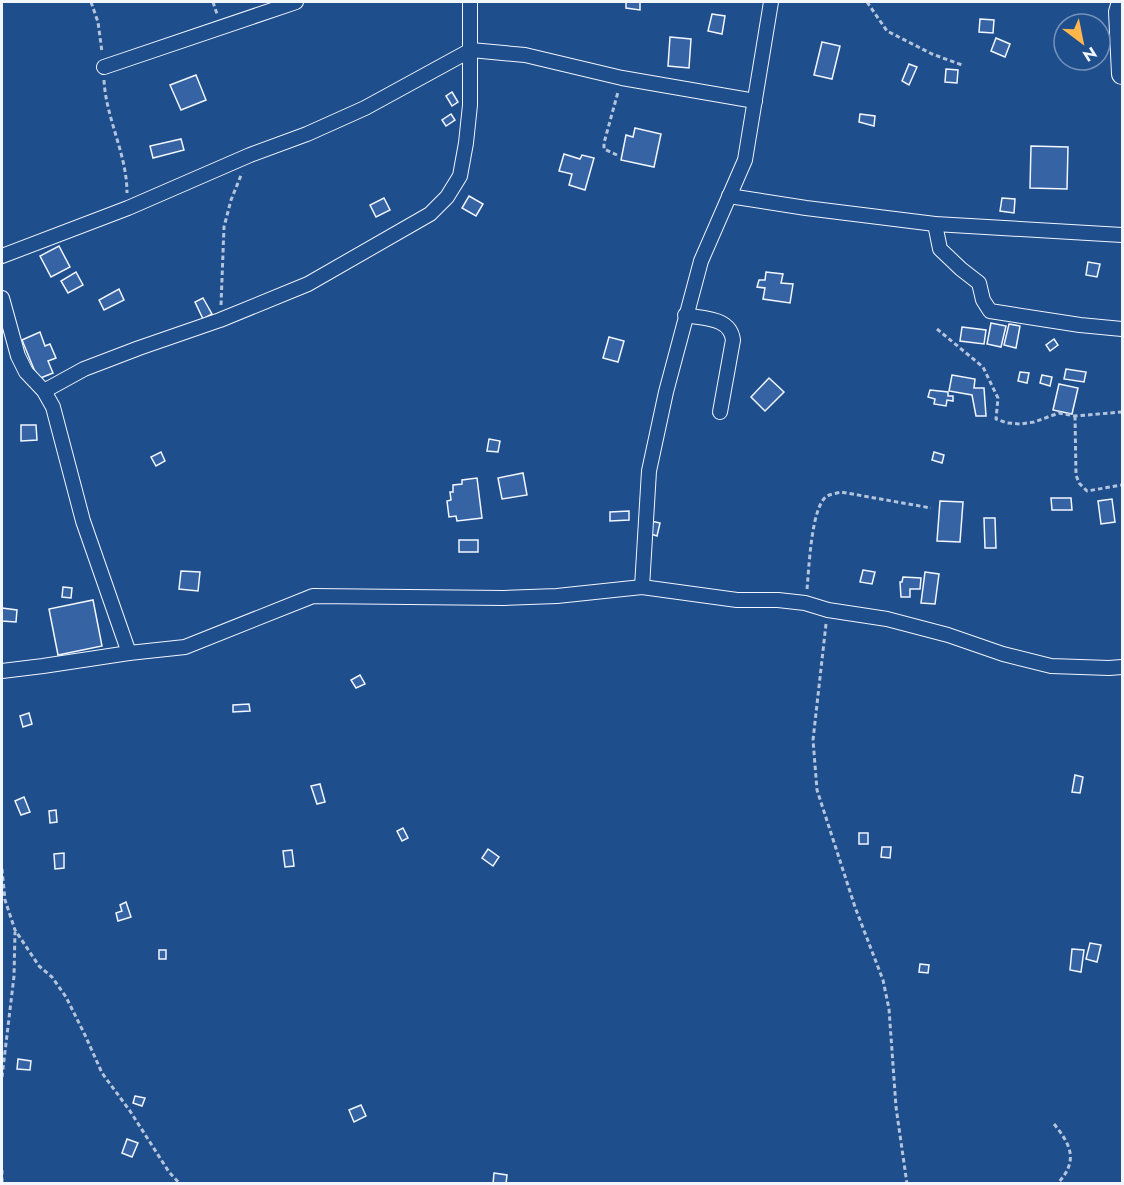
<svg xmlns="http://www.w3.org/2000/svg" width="1124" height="1185" font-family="Jost,sans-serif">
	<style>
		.building { fill: #3563a3; stroke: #f2f6ff; stroke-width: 1.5 }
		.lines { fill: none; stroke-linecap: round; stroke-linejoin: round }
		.street-casing { stroke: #f2f6ff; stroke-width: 16 }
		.secondary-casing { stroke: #f2f6ff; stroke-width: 22 }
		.path { stroke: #b3c4dc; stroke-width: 3; stroke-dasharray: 4.5 3; stroke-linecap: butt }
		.street { stroke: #1f4e8c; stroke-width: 14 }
		.secondary { stroke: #1f4e8c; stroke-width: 20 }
	</style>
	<rect width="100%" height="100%" fill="#1f4e8c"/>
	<!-- building -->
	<g class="building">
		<path d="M626 2H640V10L626 8Z"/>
		<path d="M712 14 725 16 722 34 708 31Z"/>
		<path d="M980 19 994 20 993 33 979 32Z"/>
		<path d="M670 37 691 39 689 68 668 66Z"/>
		<path d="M996 38 1010 44 1005 57 991 51Z"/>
		<path d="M822 42 840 46 832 79 814 75Z"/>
		<path d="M909 64 917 67 909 85 902 81Z"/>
		<path d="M946 69 958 70 957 83 945 82Z"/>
		<path d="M196 75 206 100 181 110 170 85Z"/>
		<path d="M452 92 458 102 452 106 446 96Z"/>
		<path d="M451 114 455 120 446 126 442 120Z"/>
		<path d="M860 114 875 116 874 126 859 122Z"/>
		<path d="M635 128 661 134 654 167 621 160 626 135 633 137Z"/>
		<path d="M181 139 184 150 153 158 150 146Z"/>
		<path d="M1031 146 1068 147 1067 189 1030 188Z"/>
		<path d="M564 154 580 159 582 155 594 158 585 190 569 185 572 174 559 171Z"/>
		<path d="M469 196 483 204 476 216 462 208Z"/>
		<path d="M384 198 390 210 376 217 370 205Z"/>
		<path d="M1002 198 1015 199 1014 213 1000 211Z"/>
		<path d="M59 246 70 267 51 277 40 256Z"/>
		<path d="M1088 262 1100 264 1097 277 1086 275Z"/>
		<path d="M76 272 83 285 68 293 61 281Z"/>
		<path d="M766 272 783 274 781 283 793 284 790 303 763 299 765 288 757 287 759 280H765Z"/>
		<path d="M119 289 124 300 104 310 99 300Z"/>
		<path d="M203 298 212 314 203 319 195 302Z"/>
		<path d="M991 323 1006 326 1001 347 987 344Z"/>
		<path d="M1009 324 1020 326 1016 348 1004 345Z"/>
		<path d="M962 327 986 330 984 344 960 341Z"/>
		<path d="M40 332 45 346 50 344 56 358 48 361 53 373 38 379 22 340Z"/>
		<path d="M609 337 624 341 618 362 603 358Z"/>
		<path d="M1054 339 1058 345 1050 351 1046 345Z"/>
		<path d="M1066 369 1086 372 1084 382 1064 379Z"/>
		<path d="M1020 372 1029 373 1027 383 1018 381Z"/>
		<path d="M952 375 975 379 974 388H984L986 416H976L972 395 949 391Z"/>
		<path d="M1042 375 1052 377 1050 386 1040 383Z"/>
		<path d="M769 378 784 392 765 411 751 397Z"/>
		<path d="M1059 384 1078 388 1072 414 1053 410Z"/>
		<path d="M930 390 948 392V396H953V401L947 400 946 406 934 404 935 399 928 397Z"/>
		<path d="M21 425H36L37 440 21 441Z"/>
		<path d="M489 439 500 441 498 452 487 451Z"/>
		<path d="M161 452 165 461 156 466 151 457Z"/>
		<path d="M934 452 944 455 942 463 932 460Z"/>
		<path d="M523 473 527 495 502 499 498 478Z"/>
		<path d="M477 478 482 518 457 521 456 516 449 517 447 501 451 500 450 492H453V485L462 484V480Z"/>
		<path d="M1051 498H1071L1072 510H1052Z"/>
		<path d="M1112 499 1115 522 1101 524 1098 501Z"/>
		<path d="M940 501 963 502 960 542 937 541Z"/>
		<path d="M629 511V520L610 521V512Z"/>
		<path d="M984 518H995L996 548H985Z"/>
		<path d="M651 521 660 523 657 536 648 533Z"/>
		<rect x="459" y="540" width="19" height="12"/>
		<path d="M863 570 875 572 872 584 860 582Z"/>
		<path d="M181 571 200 572 198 591 179 589Z"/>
		<path d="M925 572 939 574 935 604 921 603Z"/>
		<path d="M903 577 921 578 920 589H910V597H901L900 582H902Z"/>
		<path d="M63 587 72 588 71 598 62 597Z"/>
		<path d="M93 600 102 646 58 655 49 609Z"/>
		<path d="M2 608 17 610 16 622 2 621Z"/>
		<path d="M360 675 365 684 356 688 351 680Z"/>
		<path d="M249 704 250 711 233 712V705Z"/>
		<path d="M29 713 32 724 23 727 20 716Z"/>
		<path d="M1075 775 1083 777 1080 793 1072 792Z"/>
		<path d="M320 784 325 802 317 804 311 786Z"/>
		<path d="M24 797 30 812 21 815 15 801Z"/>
		<path d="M56 810 57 822 50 823 49 811Z"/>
		<path d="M403 828 408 838 402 841 397 831Z"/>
		<rect x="859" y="833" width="9" height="11"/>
		<path d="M882 847H891L890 858 881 857Z"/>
		<path d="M488 849 499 857 493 866 482 858Z"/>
		<path d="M292 850 294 866 285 867 283 851Z"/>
		<path d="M64 853V868L55 869 54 854Z"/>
		<path d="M126 902 131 917 118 921 116 913 122 911 120 905Z"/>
		<path d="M1090 943 1101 945 1097 962 1086 959Z"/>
		<path d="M1072 949 1084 950 1081 972 1070 970Z"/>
		<rect x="159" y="950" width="7" height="9"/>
		<path d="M920 964 929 965 928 973 919 972Z"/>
		<path d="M18 1059 31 1061 30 1070 17 1069Z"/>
		<path d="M135 1096 145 1098 142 1106 133 1103Z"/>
		<path d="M361 1105 366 1116 354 1122 349 1110Z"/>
		<path d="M127 1139 138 1143 132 1157 122 1153Z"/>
		<path d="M494 1173 507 1175 506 1184H493Z"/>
	</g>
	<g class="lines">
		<defs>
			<g id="street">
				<path d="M104 67 296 2"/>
				<path d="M729 196 806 208 935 224 1122 235"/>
				<path d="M935 224 940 249 961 269 979 283 983 300 990 311 1080 325 1122 329"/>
				<path d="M2 256 128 208 250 155 307 134 365 108 471 50 525 55 622 78 755 101"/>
				<path d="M2 298 18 356 26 372 44 391 53 407 83 521 129 653"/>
				<path d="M685 315C704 319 730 317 733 340L720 412"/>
				<path d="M44 391 84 369 139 348 220 320 308 284 430 214 447 197 460 176 466 143 470 105V2"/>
				<path d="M642 587 649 471 666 392 701 261 745 160 771 2"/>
				<path d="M2 671 43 666 129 653 185 647 313 596 504 598 557 596 642 587 737 600H778L805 603 828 610 887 619 948 635 1003 654 1051 666 1109 668 1122 667"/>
			</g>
			<path id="secondary" d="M1122 2 1119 12 1122 74"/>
		</defs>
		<!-- street casing -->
		<use href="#street" class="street-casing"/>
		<!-- secondary casing -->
		<use href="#secondary" class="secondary-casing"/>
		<!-- path -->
		<g class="path">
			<path d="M91 2 98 22 102 52"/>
			<path d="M213 2 217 14"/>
			<path d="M867 2 887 31 932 54 962 65"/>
			<path d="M104 80C106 119 127 154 127 193"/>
			<path d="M617 155 604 149V143L618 92"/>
			<path d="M221 305 224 227 231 200 242 173"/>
			<path d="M937 329 983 367 998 398 996 419 1007 423 1021 424 1034 422 1059 413 1075 416 1122 412"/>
			<path d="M1075 416 1076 475 1079 483 1087 491 1122 485"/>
			<path d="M807 589C809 570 811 506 827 496 831 494 837 493 841 492L931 508"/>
			<path d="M826 624 813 740 817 790 855 907 883 980 889 1009 896 1107 907 1184"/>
			<path d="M2 869 5 900 15 930 39 966 52 977 66 997 85 1035 102 1073 130 1111 169 1172 180 1184"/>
			<path d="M2 1077 14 976 15 932"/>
			<path d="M1054 1124C1071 1145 1079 1161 1057 1184"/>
			<path d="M2 1170V1184"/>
		</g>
		<!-- street -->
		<use href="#street" class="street"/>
		<!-- secondary -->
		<use href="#secondary" class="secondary"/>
	</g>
	<!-- border -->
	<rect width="1124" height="1185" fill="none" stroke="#f2f6ff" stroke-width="6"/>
	<!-- north arrow -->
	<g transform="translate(1082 42) rotate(148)"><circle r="28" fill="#1f4e8c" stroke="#7391ba" stroke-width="1.5"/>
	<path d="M0-4.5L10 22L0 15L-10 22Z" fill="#ffb74d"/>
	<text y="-9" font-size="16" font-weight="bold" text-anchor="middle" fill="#f2f6ff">N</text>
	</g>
</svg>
